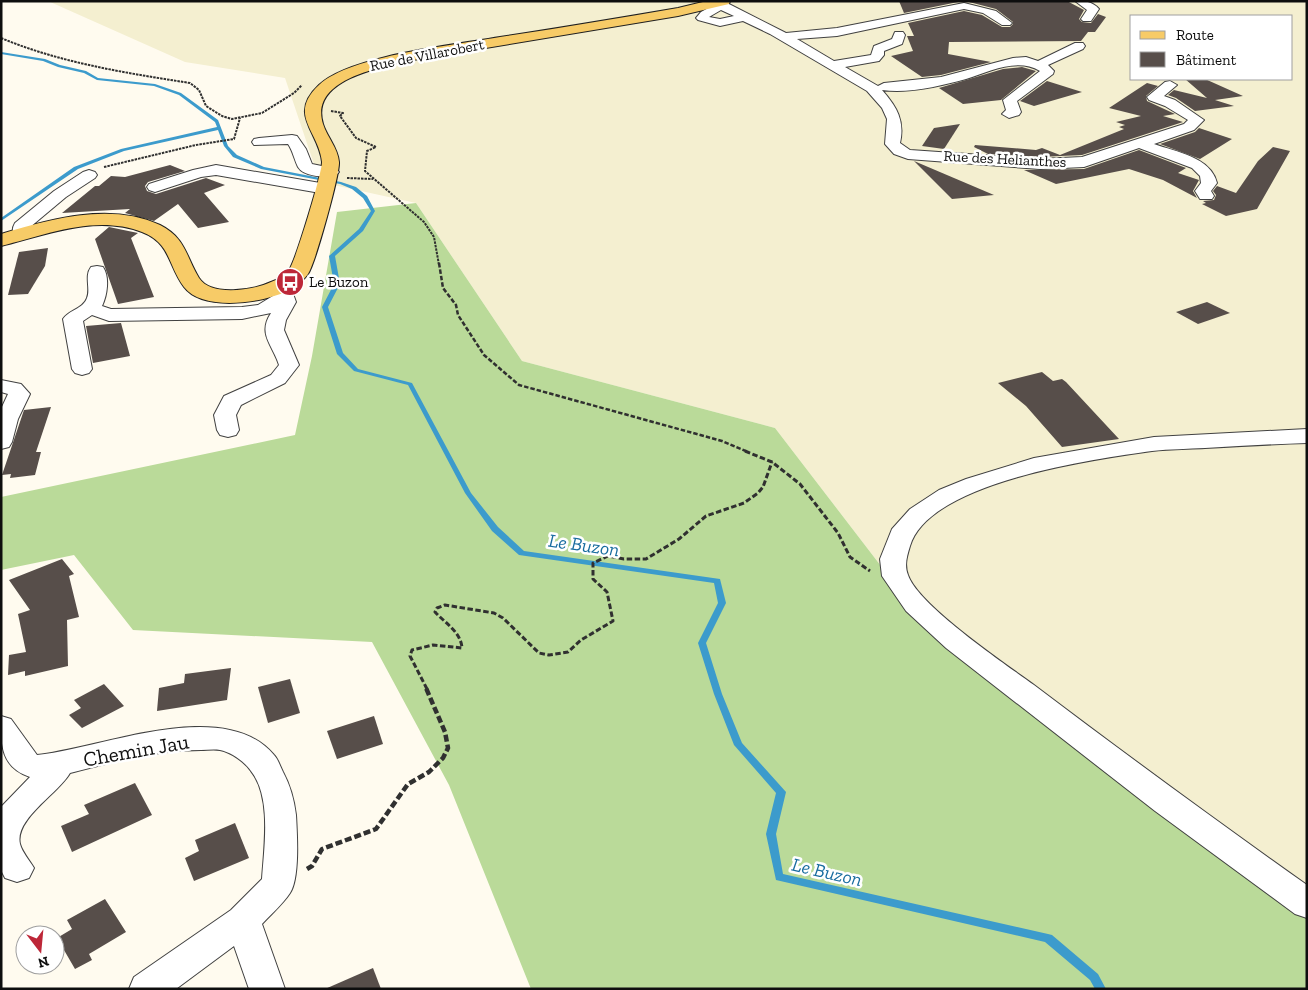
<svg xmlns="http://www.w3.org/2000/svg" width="1308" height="990" font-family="'Zilla Slab',serif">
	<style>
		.farmland { fill: #f4efd0; fill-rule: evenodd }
		.forest { fill: #bada99 }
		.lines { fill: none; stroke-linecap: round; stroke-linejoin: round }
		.stream { fill: #3c9bcc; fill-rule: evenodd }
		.building { fill: #574e4a }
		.minor-casing { stroke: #414141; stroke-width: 2 }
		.major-casing { stroke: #1f1f1f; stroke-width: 2 }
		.path-far3 { stroke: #303030; stroke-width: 2; stroke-dasharray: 2.5 1; stroke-linecap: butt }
		.path-far2 { stroke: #303030; stroke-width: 2.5; stroke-dasharray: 4.5 2; stroke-linecap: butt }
		.path-far1 { stroke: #303030; stroke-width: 3; stroke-dasharray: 5.5 2.5; stroke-linecap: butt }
		.path { stroke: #303030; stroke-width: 4.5; stroke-dasharray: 7 3; stroke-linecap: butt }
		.minor { fill: #fff; fill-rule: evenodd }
		.major { fill: #f7cb67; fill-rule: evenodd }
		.labels { text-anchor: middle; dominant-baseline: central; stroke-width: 5; stroke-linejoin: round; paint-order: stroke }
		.far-street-label { font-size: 15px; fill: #0e0e0e; stroke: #fff }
		.far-poi-label { font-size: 15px; fill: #0e0e0e; stroke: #fff; text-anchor: start }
		.water-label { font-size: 19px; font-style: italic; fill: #186c9f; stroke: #fff }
		.near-street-label { font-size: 21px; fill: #0e0e0e; stroke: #fff }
	</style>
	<rect width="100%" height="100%" fill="#fffbef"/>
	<!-- farmland -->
	<path class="farmland" d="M48 1H1307V919L917 613 775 428 522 361 416 203 320 182 285 78 185 62ZM1132 16H1292V79H1132Z"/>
	<!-- forest -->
	<path class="forest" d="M416 203 522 361 775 428 917 613 1307 919V989H531L449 785 372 642 133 630 74 555 1 570V497L295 435 312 356 337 212Z"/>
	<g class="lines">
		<!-- stream -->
		<path class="stream" d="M1 52 45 59 60 65 86 71 98 78 155 84 181 93 218 120 228 146 237 155 264 167 341 182 356 187 367 196 375 211 363 231 335 256 340 284 328 307 343 353 358 369 412 383 471 493 498 527 524 551 720 579 726 603 706 643 722 694 742 743 786 792 776 834 783 874 1048 934 1052 935 1098 974 1106 989H1095L1090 980 1045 942 776 880 766 834 776 793 734 745 714 694 698 643 718 603 714 583 519 555 492 531 465 493 408 385 354 371 337 354 322 307 334 284 329 256 359 229 371 211 363 198 352 189 340 184 261 169 233 157 224 146 218 130 124 151 78 169 1 221V218L74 167 121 149 217 127 215 122 179 95 154 86 97 80 84 73 58 67 43 61 1 54Z"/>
	</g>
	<!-- building -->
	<g class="building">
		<path d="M899 1H963L904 13Z"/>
		<path d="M965 1H1067L1084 10 1079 19 1082 22 1091 23 1098 14 1106 17 1095 32H1088L1081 41 949 42 948 54 991 62 941 75 922 77 891 56 913 51 907 36H914L908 23 964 11 982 15 1002 27H1010L1013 24V22L996 9Z"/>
		<path d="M1022 67 1036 71 1001 100 963 104 939 88 1003 69Z"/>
		<path d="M1185 79H1205L1243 96 1215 100 1234 106 1195 111 1176 98 1168 95 1174 90 1207 98Z"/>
		<path d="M1047 81 1082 92 1034 106 1020 101Z"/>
		<path d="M1147 83 1158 86 1146 96 1147 101 1175 114 1163 116 1183 122 1082 155 1040 157 988 154 974 147 975 145 1036 150 1042 148 1060 155 1124 129 1119 127 1125 125 1116 122 1141 116 1109 108Z"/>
		<path d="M960 124 944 149 922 146 934 128Z"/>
		<path d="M1199 128 1232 139 1200 159 1160 144 1195 132Z"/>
		<path d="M1273 147 1290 151 1257 209 1226 216 1202 204 1206 203 1203 201 1214 200 1216 195 1213 191 1217 186 1236 193 1258 161Z"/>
		<path d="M1139 150 1186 168 1178 173 1199 180 1193 191 1197 198 1163 180 1129 169 1056 184 1024 170 1084 169Z"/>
		<path d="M914 161 994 195 952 199Z"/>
		<path d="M170 165 185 171 148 182 145 186 147 191 156 194 206 178 225 185 204 193 229 222 198 228 178 204 154 221 125 213 130 209 62 213 95 186H99L111 176 125 177Z"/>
		<path d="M109 227 138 233 131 238 154 297 118 304 95 239Z"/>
		<path d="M48 248 45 266 28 294 8 295 19 252Z"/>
		<path d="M1207 302 1230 313 1198 324 1176 312Z"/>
		<path d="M121 323 130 356 93 363 86 326Z"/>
		<path d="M1042 372 1053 381 1062 379 1066 382 1119 439 1062 447 1026 406 998 383Z"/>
		<path d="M51 407 36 452H41L35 475 10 478 11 474 2 475 24 410Z"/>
		<path d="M62 559 74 574 69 576 79 617 67 620 68 666 25 676V671L8 675 9 655 26 652 18 614 30 610 9 580Z"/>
		<path d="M231 668 227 700 157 711 159 688 184 683 185 674Z"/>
		<path d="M290 679 300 713 268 723 258 687Z"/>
		<path d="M104 684 124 706 82 728 69 715 81 708 74 700Z"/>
		<path d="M374 716 383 744 337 759 327 731Z"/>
		<path d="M135 783 152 815 72 852 61 826 89 814 84 805Z"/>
		<path d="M235 823 249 858 194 881 185 858 199 851 195 840Z"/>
		<path d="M105 899 126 932 89 954 92 960 75 969 57 938 72 929 67 920Z"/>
		<path d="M373 968 381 989H325Z"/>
	</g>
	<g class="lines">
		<defs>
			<g id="minor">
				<path d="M710 1H723L786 33 837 28 964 3 996 11 1012 23 1010 25H1002L983 13 964 9 837 36 797 39 834 61 871 55 874 46 892 39 895 32H903L905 35 902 44 884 51V55L879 61 845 67 878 86 884 83 941 77 1013 58 1026 57 1038 61 1075 43H1083L1085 46 1083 49 1048 65 1054 71 1053 74 1017 101 1021 112 1019 115 1009 118 1002 114 1006 110 1003 100 1040 71C1017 57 989 72 966 79 940 86 908 94 882 90 897 107 905 121 900 143L910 150 1040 159 1082 157 1184 124 1188 120 1165 106 1149 100 1147 97 1165 82 1170 81 1177 85 1164 96 1175 100 1204 120 1194 130 1154 144C1176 152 1211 157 1217 183L1211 191 1214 196 1212 199H1200L1195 191 1201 183 1200 176 1192 168 1139 148 1084 167 1040 169 908 159 894 154 885 144 887 119 882 108 867 91 770 34 743 21 720 26 698 20 696 18 701 12 710 7ZM721 10 734 16 720 19 709 17Z"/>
				<path d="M1075 1C1084 1 1092 1 1099 9L1091 21H1083L1081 19 1087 10Z"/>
				<path d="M292 135 297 136 306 149 312 164 336 169 339 172 336 175C326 178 304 177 298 167 294 159 293 151 288 144L254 145 252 142 254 139 259 138Z"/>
				<path d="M216 165 326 184 332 186 334 189 332 192 326 194 216 175 201 177 155 192 149 190 147 187 149 184 193 170Z"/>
				<path d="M89 170 95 172 97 175 95 178 66 197 29 228 27 238 21 239 15 238C12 233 12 228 15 223L54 191 83 172Z"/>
				<path d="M97 266 103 267C110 277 107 296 102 306L111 309 242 307 258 305 276 294 275 292 277 288 284 286 291 288 296 302 286 320 284 330 299 365 285 383 241 405 236 415 239 430 236 435 228 437 220 435 217 430 214 415 224 396 271 375 279 365C273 345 257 334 271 313L242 319 109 321 92 315 83 321 92 369 89 373 82 375 75 373 72 369 63 319C69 310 83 309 87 298 91 289 84 276 91 267Z"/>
				<path d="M1 380 21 384 30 394 18 419 12 442 9 447 1 449V409L8 394 1 392Z"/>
				<path d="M1307 429V443C1273 444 1239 446 1205 448 1188 449 1170 449 1152 451 1094 459 929 482 910 546 907 556 904 565 908 575 918 605 1005 664 1034 685 1124 753 1215 820 1307 885V918L1295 914 1155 811 946 648 906 611 882 576 880 559 892 529 910 509 939 490 966 479 1034 458 1154 437Z"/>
				<path d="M1 716 11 719 37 755C100 749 224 695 274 755 278 759 280 766 283 772 290 785 294 799 296 815 297 833 300 878 290 893 283 904 271 914 262 924L285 989H249L234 946 176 989H129L134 977 231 910 262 879C264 848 272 797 251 771 245 762 231 752 220 750 214 749 207 750 201 750 156 750 113 762 70 773 59 793 14 819 20 844 22 852 30 861 34 868L29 878 17 882 5 878 1 870V807L30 777C0 767 1 744 1 716Z"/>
			</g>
			<path id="major" d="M707 1H730L729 4 678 16 401 62C371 70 310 82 323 124 327 137 338 148 339 162 340 174 315 264 308 274 303 281 295 287 287 291 263 303 203 312 184 287 168 266 171 243 142 232 96 214 45 235 1 246V234C50 219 111 202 160 225 186 238 186 257 199 278 211 297 254 290 271 282 277 280 286 275 289 270 296 260 322 173 322 162 319 131 287 115 319 85 351 55 456 45 500 37 560 28 619 18 678 8Z"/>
		</defs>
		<!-- minor casing -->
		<use href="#minor" class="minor-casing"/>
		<!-- major casing -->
		<use href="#major" class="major-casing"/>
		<!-- path-far3 -->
		<g class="path-far3">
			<path d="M1 38C61 63 126 73 190 83L199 90 206 106 222 116 232 119 262 113 294 93 302 85"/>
			<path d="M331 111 343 113 340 116 356 138 376 147 367 151 365 171 424 222 434 237 439 265"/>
			<path d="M104 167 196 145 234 139 240 118"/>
			<path d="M347 178 373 179"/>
		</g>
		<!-- path-far2 -->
		<path class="path-far2" d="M439 263 443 288 456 305 458 315 484 355 519 385 722 441 748 452"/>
		<!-- path-far1 -->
		<g class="path-far1">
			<path d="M745 451 772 462 800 484 838 533 850 557 870 571"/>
			<path d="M427 689 410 656 412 650 433 645 462 648C461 632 445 623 435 612L437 608 445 605 494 613 503 618 539 653 549 655 568 652 581 640 613 621 607 592 593 579V563L608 556 624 559H646L679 539 706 516 744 503 758 493 763 487 772 462"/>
		</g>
		<!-- path -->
		<path class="path" d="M307 869 312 866 322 849 376 829 408 784 429 772 443 758 448 748 445 732 426 688"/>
		<!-- minor -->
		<use href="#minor" class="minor"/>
		<!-- major -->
		<use href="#major" class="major"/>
	</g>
	<!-- icons -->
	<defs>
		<symbol id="bus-disc" viewBox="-11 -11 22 22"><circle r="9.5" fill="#bd2738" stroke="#fff"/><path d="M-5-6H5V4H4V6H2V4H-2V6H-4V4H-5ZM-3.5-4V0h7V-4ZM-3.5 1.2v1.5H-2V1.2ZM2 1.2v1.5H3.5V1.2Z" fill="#fff"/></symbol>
	</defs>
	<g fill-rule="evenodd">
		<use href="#bus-disc" x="274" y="266" width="32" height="32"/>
	</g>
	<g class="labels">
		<!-- far-street labels -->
		<g class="far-street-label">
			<text transform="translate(427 55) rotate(-11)">Rue de Villarobert</text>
			<text transform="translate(1005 159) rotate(3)">Rue des Helianthes</text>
		</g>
		<!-- far-poi labels -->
		<g class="far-poi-label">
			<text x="309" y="282">Le Buzon</text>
		</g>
		<!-- water labels -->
		<g class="water-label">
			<text transform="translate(584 545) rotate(8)">Le Buzon</text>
			<text transform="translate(827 872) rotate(13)">Le Buzon</text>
		</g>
		<!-- near-street labels -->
		<g class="near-street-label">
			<text transform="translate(136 750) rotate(-10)">Chemin Jau</text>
		</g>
	</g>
	<!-- border -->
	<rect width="1308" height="990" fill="none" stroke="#0e0e0e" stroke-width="5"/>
	<!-- legend -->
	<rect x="1130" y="15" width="162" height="65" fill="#ffffff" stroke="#9f9f9f"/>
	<rect x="1140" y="31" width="25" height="8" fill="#f7cb67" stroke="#9f9f9f"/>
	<text x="1176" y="40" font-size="15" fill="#0e0e0e">Route</text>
	<rect x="1140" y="52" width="25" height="15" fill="#574e4a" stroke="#9f9f9f"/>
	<text x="1176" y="65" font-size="15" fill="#0e0e0e">Bâtiment</text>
	<!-- north arrow -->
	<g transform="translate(40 950) rotate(164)"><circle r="24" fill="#ffffff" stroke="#9f9f9f"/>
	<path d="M0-4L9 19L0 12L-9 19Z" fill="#bd2738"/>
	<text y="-8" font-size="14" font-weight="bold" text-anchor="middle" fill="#0e0e0e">N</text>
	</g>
</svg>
